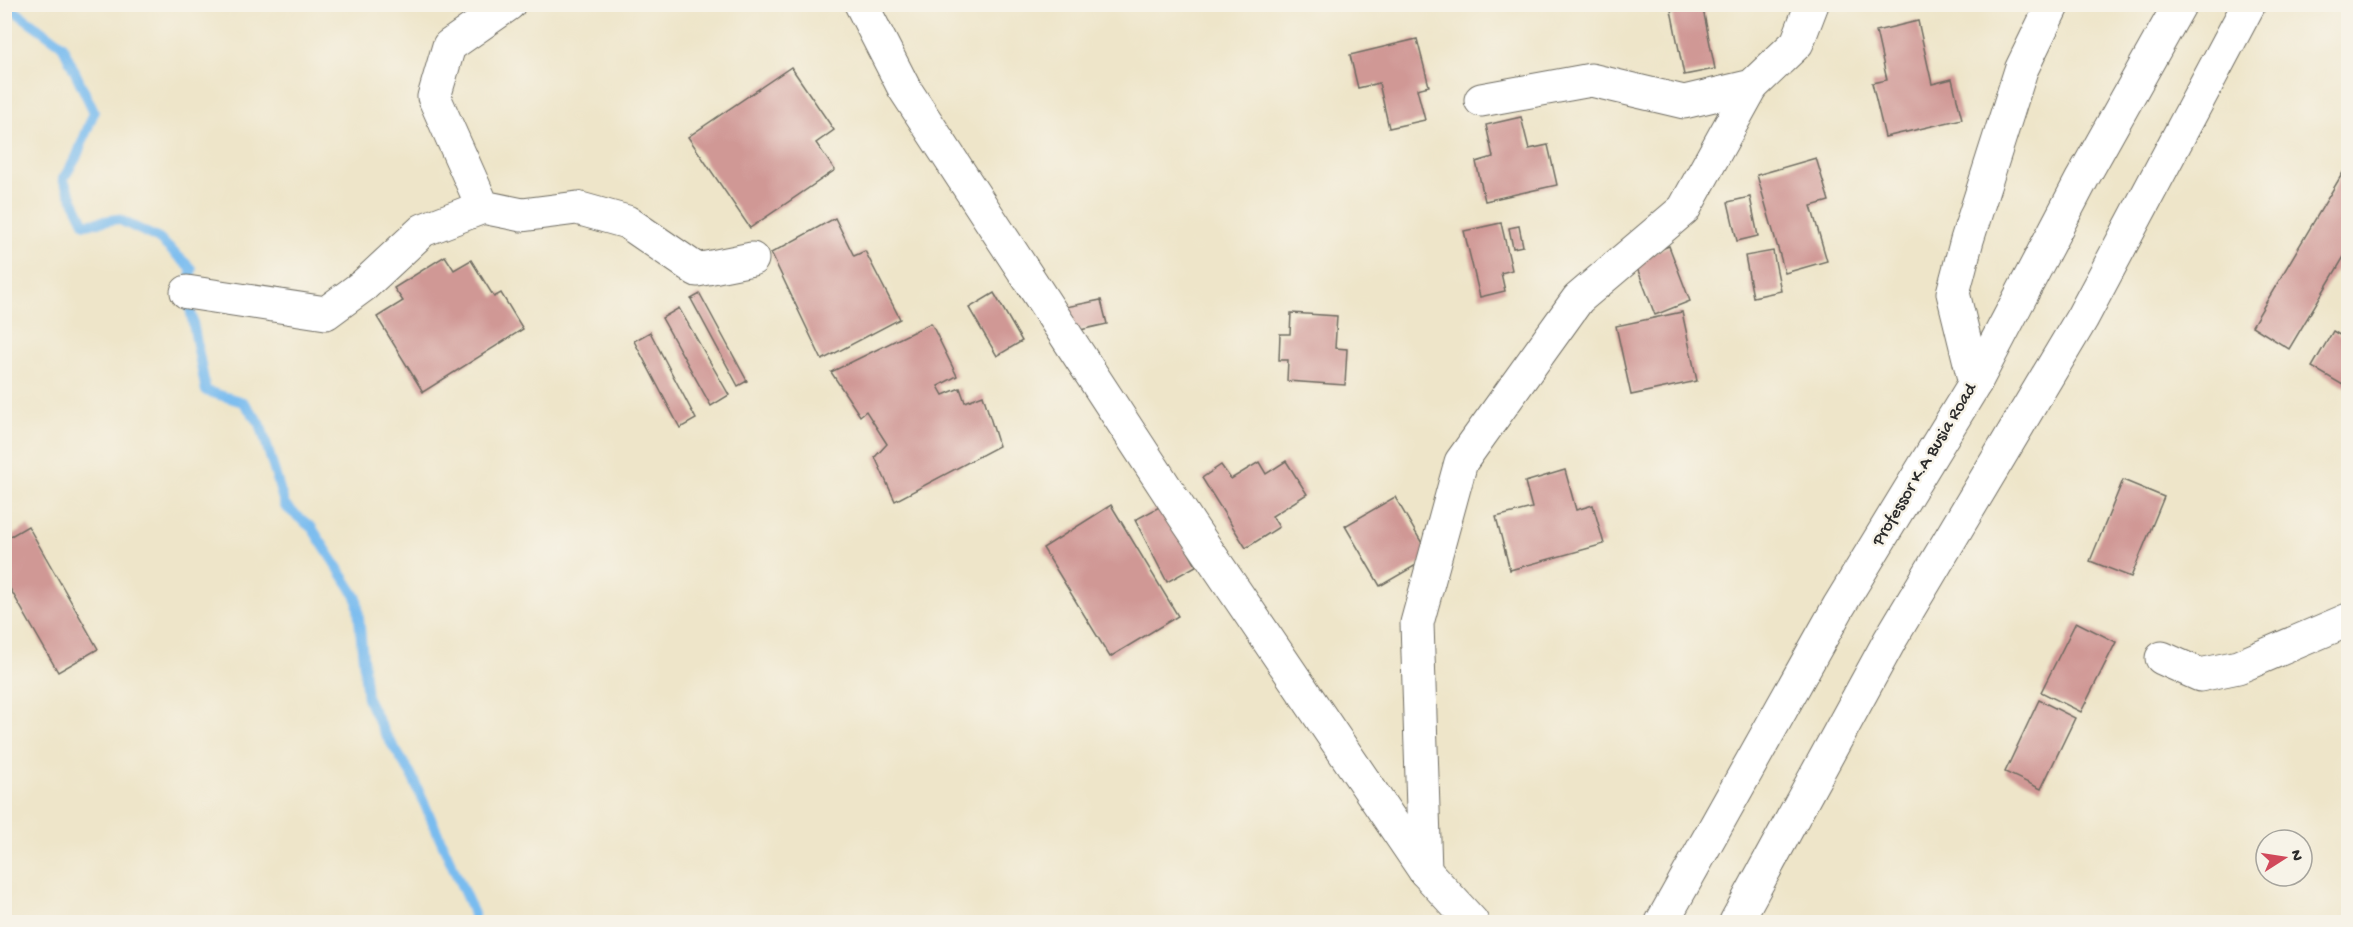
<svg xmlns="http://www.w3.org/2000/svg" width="2353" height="927" font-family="'Gochi Hand',sans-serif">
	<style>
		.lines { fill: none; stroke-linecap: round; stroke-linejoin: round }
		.stream { stroke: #79bcef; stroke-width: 10 }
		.building { fill: #d09895 }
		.street-casing { stroke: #6f6c62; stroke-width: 35 }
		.primary-casing { stroke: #6f6c62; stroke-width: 35 }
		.street { stroke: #fff; stroke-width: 33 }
		.primary { stroke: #fff; stroke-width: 33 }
		.labels { text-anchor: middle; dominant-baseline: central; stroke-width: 5; stroke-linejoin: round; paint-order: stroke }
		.street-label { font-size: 18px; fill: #2b2b2b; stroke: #f7f3e8 }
	</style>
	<rect width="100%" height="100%" fill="#f7f3e8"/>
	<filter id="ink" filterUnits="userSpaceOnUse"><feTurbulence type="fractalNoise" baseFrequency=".0167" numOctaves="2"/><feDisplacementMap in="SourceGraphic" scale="12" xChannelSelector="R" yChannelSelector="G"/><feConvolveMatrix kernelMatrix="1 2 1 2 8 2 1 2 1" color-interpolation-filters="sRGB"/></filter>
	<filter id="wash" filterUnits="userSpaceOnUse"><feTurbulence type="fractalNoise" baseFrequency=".008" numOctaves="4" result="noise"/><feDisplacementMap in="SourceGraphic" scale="24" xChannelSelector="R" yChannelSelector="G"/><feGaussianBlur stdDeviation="1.35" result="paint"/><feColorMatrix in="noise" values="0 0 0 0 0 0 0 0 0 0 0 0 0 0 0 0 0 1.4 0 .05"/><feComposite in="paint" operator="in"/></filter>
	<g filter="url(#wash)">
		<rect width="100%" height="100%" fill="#eee5c9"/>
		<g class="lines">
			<!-- stream -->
			<path class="stream" d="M4 8 13 10 62 45 94 112 76 158 63 179 85 224 118 219 159 239 192 269 187 292 206 391 243 402 260 423 285 506 312 528 357 598 367 698 384 732 411 774 474 914V922"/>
		</g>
		<g id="blocks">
			<!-- building -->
			<g class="building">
				<path d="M1436 4H1458V5L1437 11Z"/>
				<path d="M1702 4 1715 69 1684 75 1671 10Z"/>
				<path d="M1918 21 1932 84 1952 79 1962 119 1885 137 1872 83 1887 80 1876 31Z"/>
				<path d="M1417 39 1429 86 1417 89 1425 120 1389 128 1379 83 1358 88 1350 55Z"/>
				<path d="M791 67 834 130 816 143 835 170 750 228 688 137Z"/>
				<path d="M1521 117 1529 149 1548 145 1557 185 1485 201 1476 162 1493 157 1486 125Z"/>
				<path d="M1816 158 1829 201 1811 206 1827 261 1785 273 1757 175Z"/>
				<path d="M2348 164V250L2289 349 2252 326Z"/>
				<path d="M1750 197 1758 236 1737 241 1728 202Z"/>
				<path d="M835 218 854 256 865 251 900 319 822 360 771 253Z"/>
				<path d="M1501 223 1512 270 1501 273 1505 291 1480 297 1464 231Z"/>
				<path d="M1519 226 1523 246 1513 248 1509 228Z"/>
				<path d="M1669 246 1690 301 1655 315 1634 260Z"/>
				<path d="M1773 251 1781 291 1753 297 1745 256Z"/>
				<path d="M445 256 454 270 471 260 494 297 501 293 523 329 423 392 377 317 403 301 394 288Z"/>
				<path d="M994 293 1022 341 997 356 969 308Z"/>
				<path d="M700 294 747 381 738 386 691 299Z"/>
				<path d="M1101 300 1107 324 1071 332 1066 307Z"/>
				<path d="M679 308 729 395 711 406 662 318Z"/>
				<path d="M1682 312 1697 381 1631 395 1616 326Z"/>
				<path d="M1291 313 1337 316 1335 348 1347 349 1345 385 1287 381 1288 360H1279L1280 334H1290Z"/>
				<path d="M931 323 957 376 938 386 943 395 960 388 965 402 983 395 999 446 895 501 875 457 887 444 866 411 860 416 831 372Z"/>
				<path d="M2333 331 2348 340V388L2312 367Z"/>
				<path d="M650 332 696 419 680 428 634 341Z"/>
				<path d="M1286 461 1307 494 1272 516 1279 527 1246 548 1202 478 1221 465 1231 479 1259 462 1266 474Z"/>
				<path d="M1565 470 1576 510 1593 505 1604 544 1510 570 1496 517 1532 508 1525 482Z"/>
				<path d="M2123 480 2164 497 2131 577 2090 561Z"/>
				<path d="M1395 497 1430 557 1380 586 1345 526Z"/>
				<path d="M1111 505 1178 616 1110 657 1043 548Z"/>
				<path d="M1163 505 1196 566 1167 582 1135 520Z"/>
				<path d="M28 526 98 649 58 672 4 578V540Z"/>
				<path d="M2076 622 2116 642 2081 712 2041 692Z"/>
				<path d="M2039 700 2075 718 2041 789 2005 772Z"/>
			</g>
		</g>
	</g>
	<g filter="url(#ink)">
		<use href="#blocks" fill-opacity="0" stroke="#6f6c62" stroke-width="1.5"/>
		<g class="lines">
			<defs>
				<g id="street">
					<path d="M509 4 449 46 434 97 483 207 522 215 577 208 627 222 697 270 752 259"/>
					<path d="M861 4 904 88 1190 525 1425 871 1472 922"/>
					<path d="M1481 100 1591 80 1684 102 1752 86 1797 43 1812 4"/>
					<path d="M187 292 326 313 364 285 423 230 483 207"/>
					<path d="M1975 383 1953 293 1967 240 2021 70 2053 4"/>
					<path d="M2162 658 2200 675 2238 667 2348 620"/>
					<path d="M1425 871 1417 623 1461 462 1578 299 1684 209 1752 86"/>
				</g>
				<g id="primary">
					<path d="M1662 922 1839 606 1975 383 2082 179 2180 4"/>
					<path d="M1736 922 1890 640 2082 318 2249 4"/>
				</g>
			</defs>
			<!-- street casing -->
			<use href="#street" class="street-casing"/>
			<!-- primary casing -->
			<use href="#primary" class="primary-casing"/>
			<!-- street -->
			<use href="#street" class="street"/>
			<!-- primary -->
			<use href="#primary" class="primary"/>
		</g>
	</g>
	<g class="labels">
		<!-- street labels -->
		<g class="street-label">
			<text transform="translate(1925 465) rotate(-59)">Professor K.A Busia Road</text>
		</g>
	</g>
	<!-- margin -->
	<rect width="2353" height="927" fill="none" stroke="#f7f3e8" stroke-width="24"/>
	<!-- north arrow -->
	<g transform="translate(2284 858) rotate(78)"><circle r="28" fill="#f7f3e8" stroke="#a5a39c" stroke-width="1.5"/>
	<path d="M0-4.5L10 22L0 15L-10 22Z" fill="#d1495b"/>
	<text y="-9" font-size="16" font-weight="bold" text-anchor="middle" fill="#2b2b2b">N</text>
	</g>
</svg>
